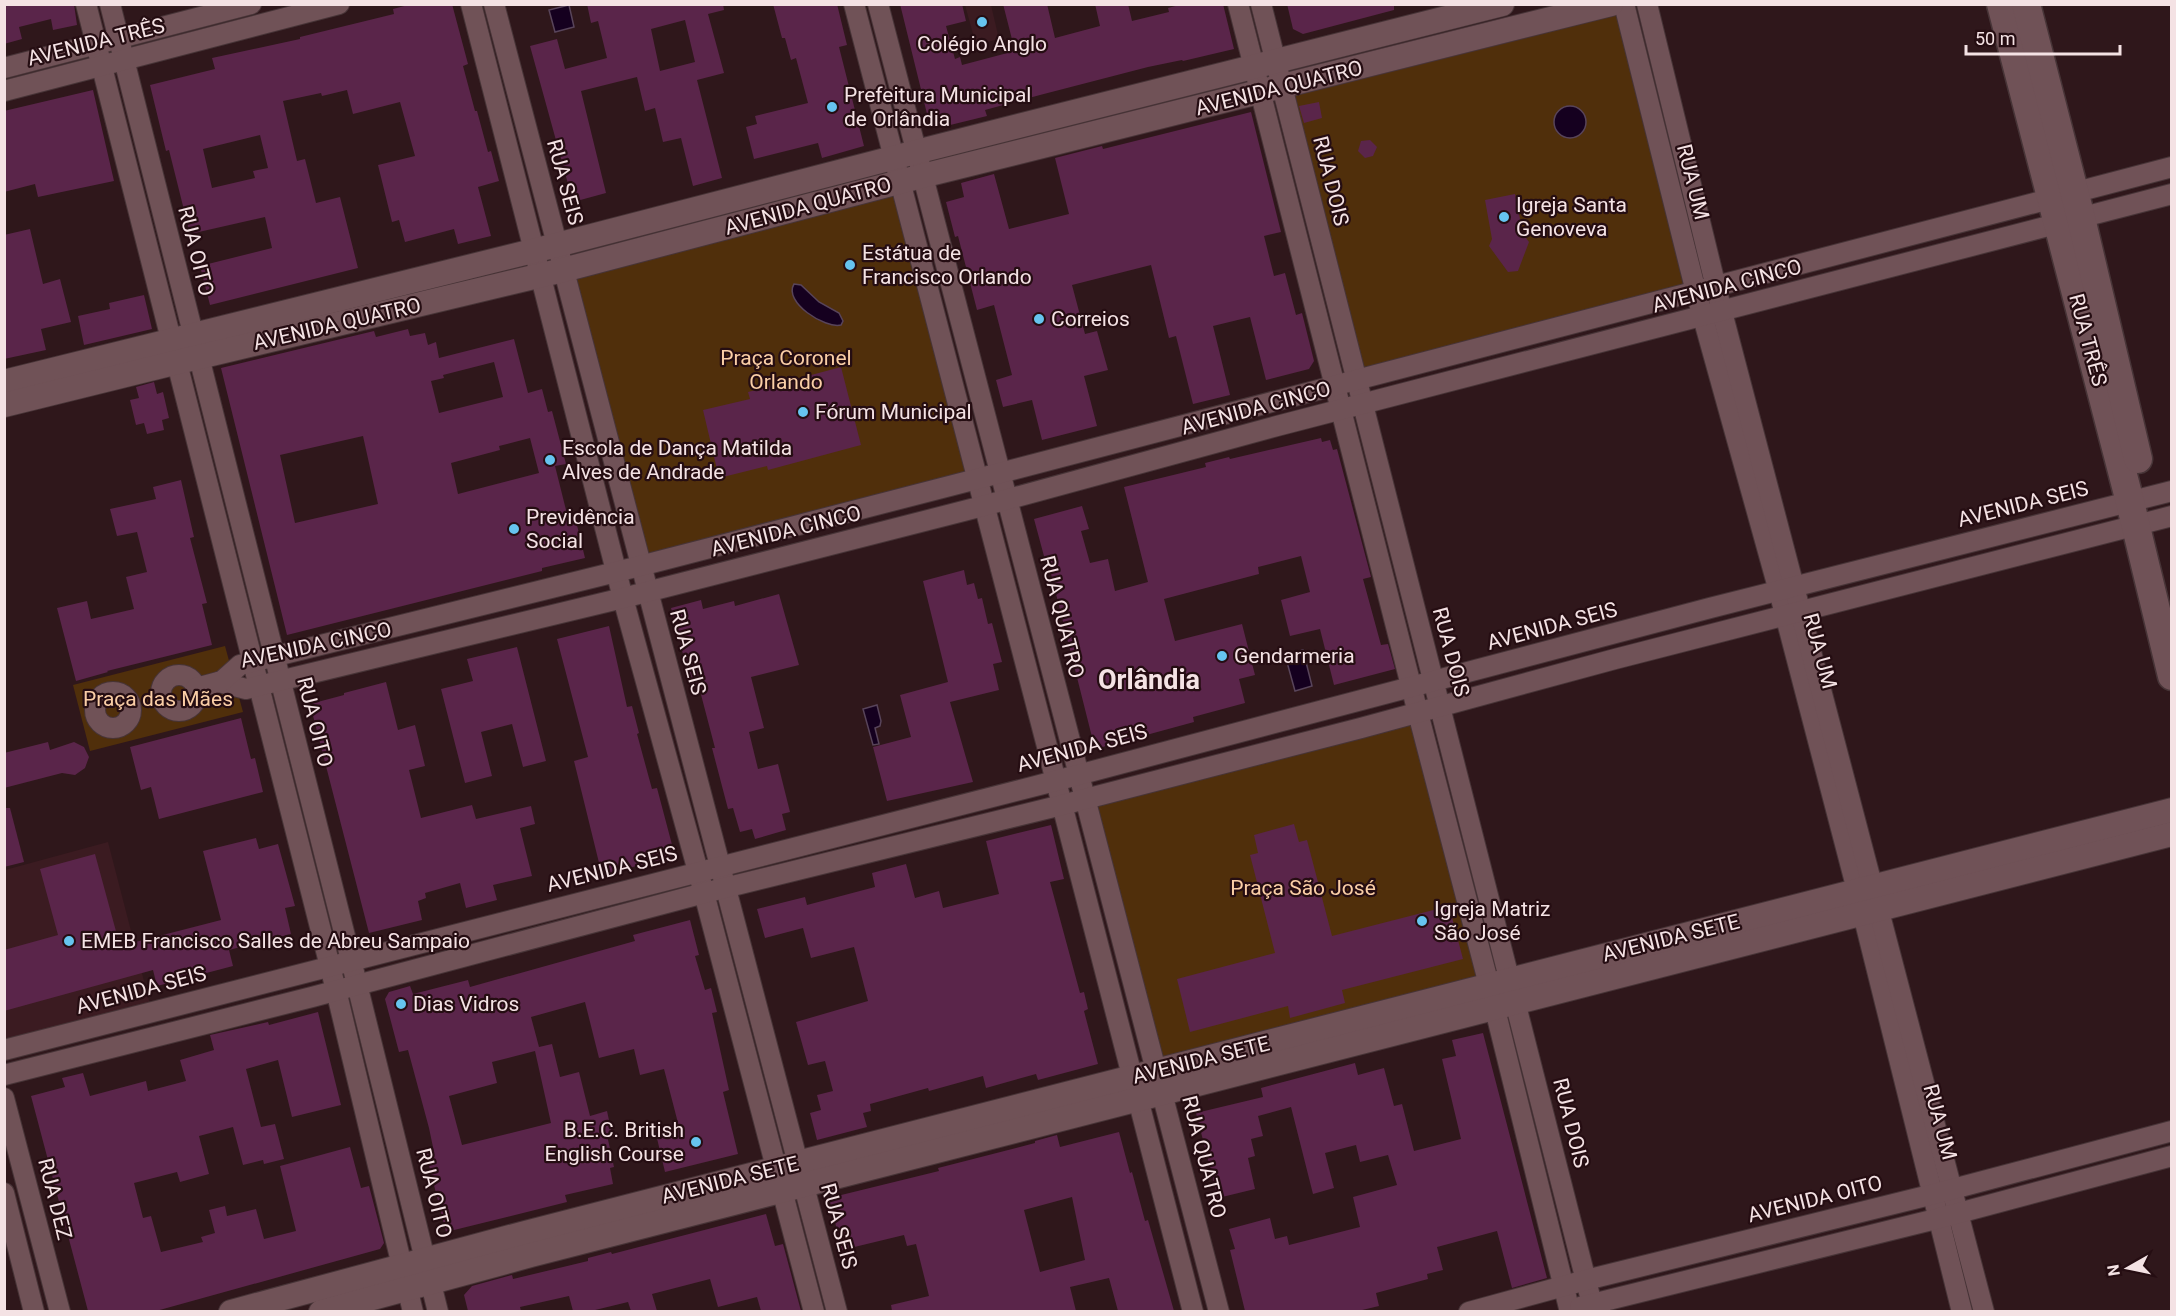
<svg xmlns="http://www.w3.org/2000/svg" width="2176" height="1316" font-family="Roboto,sans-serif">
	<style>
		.built { fill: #3b1b21 }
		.green { fill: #502f0b }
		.water { fill: #15001f; stroke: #58445a; stroke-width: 1.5 }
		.building { fill: #5a254a; fill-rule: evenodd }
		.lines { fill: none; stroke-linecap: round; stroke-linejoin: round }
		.minor-casing { stroke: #473437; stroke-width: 22 }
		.tertiary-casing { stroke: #473437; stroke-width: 26 }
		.secondary-casing { stroke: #473437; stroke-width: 31 }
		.minor { stroke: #705257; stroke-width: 20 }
		.tertiary { stroke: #705257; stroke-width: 24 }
		.secondary { stroke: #705257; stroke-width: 28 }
		.poi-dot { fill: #66c4ef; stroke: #250d12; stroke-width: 2 }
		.labels { text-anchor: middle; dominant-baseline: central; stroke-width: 4.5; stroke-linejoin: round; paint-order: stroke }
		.street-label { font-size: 21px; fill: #f4e2e4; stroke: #250d12 }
		.poi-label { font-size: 21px; fill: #f4e2e4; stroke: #250d12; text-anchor: start }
		.park-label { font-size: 21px; fill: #facea6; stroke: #250d12 }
		.district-label { font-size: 27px; font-weight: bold; fill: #f4e2e4; stroke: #250d12 }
	</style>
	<rect width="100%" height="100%" fill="#2f171b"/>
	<!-- built -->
	<g class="built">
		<path d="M965 5H991L999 39 976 45Z"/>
		<path d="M108 842 152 1012 5 1051V870Z"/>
	</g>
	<!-- green -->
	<g class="green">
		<path d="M1624 5 1696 292 1357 380 1284 88Z"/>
		<path d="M899 182 976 479 640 566 563 270Z"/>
		<path d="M225 646 243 712 90 751 73 685Z"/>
		<path d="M1418 713 1489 985 1156 1071 1084 799Z"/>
	</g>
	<!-- water -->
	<g class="water">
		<path d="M569 5 574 27 555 32 549 10Z"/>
		<circle cx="1570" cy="122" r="16"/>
		<path d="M794 284 801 285 819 302 839 313 843 321 841 325C825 329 783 302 794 284Z"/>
		<path d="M1303 650 1312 686 1295 691 1285 655Z"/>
		<path d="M877 705 881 721 880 726 875 728 879 744 873 745 863 709Z"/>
	</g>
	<!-- building -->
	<g class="building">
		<path d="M4 4H74L77 25 53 30 51 19 19 27 22 39 4 44Z"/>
		<path d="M412 4H452L468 64 463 66 475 111H477L488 152 491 151 499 181 478 187 491 236 458 244 454 229 405 242 399 220 392 222 378 165 415 156 400 102 353 114 347 90 322 96 321 93 283 101 297 161 305 159 316 203 340 197 358 268 210 305 200 266 272 248 265 217 190 234 169 150 166 151 150 85 215 69 212 58 300 39V37L394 14 393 9ZM260 135 268 168 253 171 255 178 212 188 203 149Z"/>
		<path d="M587 4H723L724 10 708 14 724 73 697 80 722 178 693 186 681 138 663 142 655 108 645 111 637 77 581 91 606 193 573 202 530 46 557 39 565 69 607 58 598 21 591 23ZM685 20 695 62 660 71 651 29Z"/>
		<path d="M773 4H837L847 45 839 47 864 146 822 158 818 143 754 159 746 127 757 124 755 116 808 103 796 58 791 60 785 38H782Z"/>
		<path d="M900 4H962L966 21 946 26 955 59 960 57 962 65 1015 51 1003 4H1047L1055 38 1100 26 1095 4H1128L1132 21 1169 12 1168 8 1183 4H1223L1234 49 1183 61 1182 60 1148 67 1040 95 985 110 987 116 942 127 928 118Z"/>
		<path d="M1287 4H1394V10L1303 34 1293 29Z"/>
		<path d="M93 90 114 181 38 197 35 184 4 192V111Z"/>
		<path d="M1319 102 1322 118 1304 123 1299 106Z"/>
		<path d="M1251 112 1281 232 1264 236 1274 276 1285 273 1296 315 1302 313 1314 361 1309 369 1266 380 1250 317 1213 326 1230 395 1193 404 1176 336 1169 338 1151 265 1072 285 1085 334 1097 331 1108 370 1084 376 1097 426 1042 440 1032 400 1003 407 996 380 1012 375 994 305 977 310 958 236 955 237 946 202 964 197 961 183 994 174 1009 229 1069 214 1055 158 1102 146 1103 149Z"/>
		<path d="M1370 140 1377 147 1373 156 1365 158 1358 151 1361 141Z"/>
		<path d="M1515 194 1523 234 1529 242 1518 271 1508 272 1489 246 1492 239 1485 200Z"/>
		<path d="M30 229 43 284 60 279 71 322 41 329 46 350 4 359V235Z"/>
		<path d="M144 295 152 329 84 345 78 316 110 309 109 303Z"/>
		<path d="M408 329 410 336 425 333 428 345 436 342 439 358 514 339 528 393 542 389 548 412 552 411 566 464 555 466 568 518 575 517 585 558 542 568V571L287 635 221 368 374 331 376 337ZM494 362 503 397 439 413 431 381 444 378 443 375ZM363 436 378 504 295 523 280 455ZM530 438 539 473 458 494 451 463 500 450 499 446Z"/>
		<path d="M841 367 861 445 768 470 767 466 719 478 703 410 750 399 748 392Z"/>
		<path d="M154 382 157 394 163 392 169 418 162 420 164 430 147 434 144 423 136 425 130 400 139 398 136 387Z"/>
		<path d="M1321 438 1322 442 1330 440 1333 450 1337 449 1371 577 1363 579 1381 645 1388 644 1395 669 1334 685 1320 629 1290 636 1281 600 1310 592 1301 556 1258 567 1259 574 1164 599 1175 641 1242 624 1255 675 1239 679 1245 703 1193 717 1194 722 1095 749 1050 570 1048 571 1034 519 1082 506 1089 529 1081 531 1090 563 1108 559 1115 591 1148 582 1124 487 1206 467 1205 463 1229 457 1230 459Z"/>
		<path d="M181 480 194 537 190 538 207 603 202 604 212 645 107 671 108 672 76 681 57 608 87 601 91 619 134 609 126 577 147 572 137 532 117 536 110 509 156 499 153 487Z"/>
		<path d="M964 570 967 585 974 583 978 599 982 598 988 624 992 623 1002 662 993 664 999 690 950 702 973 782 887 801 873 747 911 737 900 695 948 682 923 581Z"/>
		<path d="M779 594 799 665 751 677 764 728 749 732 758 769 778 764 790 812 782 814 786 830 755 839 752 829 740 832 733 808 728 809 712 748H715L699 687 692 689 671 608 701 600 703 609 734 601 735 606Z"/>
		<path d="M609 626 627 707 632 706 639 733 637 734 652 789 657 788 675 856 602 875 574 761 588 757 557 639Z"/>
		<path d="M517 647 546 761 523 767 512 724 481 732 492 776 465 783 441 689 473 681 467 659Z"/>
		<path d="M386 682 398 730 415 725 425 766 409 770 421 818 472 805 476 819 531 806 535 824 520 828 532 876 493 885 497 900 466 908 460 883 425 893 426 898 418 901 422 920 369 933 310 704 344 695V693Z"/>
		<path d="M241 718 251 759 255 758 263 792 159 819 151 787 141 790 130 747Z"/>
		<path d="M48 742 50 750 74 742 84 747 89 757 85 768 75 775 62 773 4 788V753Z"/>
		<path d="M4 808H10L24 862 4 867Z"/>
		<path d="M1294 824 1299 842 1307 840 1332 936 1449 906 1463 959 1342 990 1345 1003 1290 1018 1288 1006 1190 1032 1177 979 1275 953 1250 855 1258 853 1254 835Z"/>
		<path d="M1051 825 1064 879 1050 882 1080 993 1084 992 1088 1009 1084 1011 1098 1064 1038 1080 1036 1074 986 1088 983 1076 929 1091 928 1088 870 1104 871 1111 863 1113 867 1127 817 1140 810 1113 821 1110 817 1095 833 1091 825 1061 808 1065 796 1022 868 1001 854 947 811 958 803 928 765 938 757 909 805 897 807 905 875 887 872 873 906 864 915 898 939 891 943 908 999 894 986 841Z"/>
		<path d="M256 838 259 849 278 844 295 906 285 908 291 934 229 950 233 966 157 986 153 970 4 1011V950L58 935 40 869 95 854 120 946 221 920 203 851Z"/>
		<path d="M690 920 699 955 695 956 705 990 711 988 717 1012 712 1013 729 1090 723 1092 738 1154 665 1172 655 1130 678 1123 664 1069 640 1075 634 1049 599 1058 585 1002 531 1017 539 1047 552 1044 560 1077 579 1072 590 1116 607 1111 612 1134 607 1135 614 1167 610 1168 613 1184 565 1195 567 1202 446 1232 426 1154 434 1152 429 1128 408 1050 399 1052 385 999 389 992 410 986 413 994 468 980 470 987 635 941 633 935ZM535 1051 551 1123 462 1145 449 1096 497 1083 492 1062Z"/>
		<path d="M318 1012 341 1105 292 1117 278 1060 246 1069 261 1127 275 1124 284 1159 264 1164 263 1160 243 1165 233 1127 199 1136 209 1174 180 1182 177 1172 134 1183 143 1218 151 1216 161 1252 203 1242 201 1237 215 1233 209 1210 225 1206 227 1216 256 1209 264 1239 296 1231 280 1166 350 1147 361 1188 369 1186 384 1243 380 1249 156 1311H88L31 1096 65 1087 62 1078 83 1073 90 1096 146 1081 148 1091 186 1081 180 1060 214 1050 210 1035 268 1022 269 1025Z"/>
		<path d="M1483 1033 1547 1278 1512 1288 1497 1231 1437 1247 1443 1270 1427 1274 1428 1279 1376 1293 1379 1306 1358 1311H1245L1230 1250 1235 1249 1229 1229 1270 1218 1275 1239 1287 1236 1289 1245 1360 1227 1353 1197 1397 1185 1388 1155 1360 1162 1356 1145 1325 1153 1334 1188 1313 1194 1291 1107 1258 1116 1263 1136 1251 1139 1255 1156 1248 1158 1255 1189 1218 1198 1196 1113 1263 1097 1261 1088 1355 1063 1358 1075 1384 1068 1394 1106 1402 1104 1414 1151 1461 1139 1442 1059 1456 1056 1452 1040Z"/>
		<path d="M1119 1132 1130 1173 1132 1172 1145 1221 1148 1220 1174 1311H1118L1109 1278 1070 1287 1076 1311H892L891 1305 929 1296 916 1244 907 1246 904 1235 842 1250 829 1198 939 1171 938 1168 1035 1143V1141L1057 1135 1060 1147ZM1072 1197 1085 1260 1040 1272 1024 1210Z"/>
		<path d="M766 1214 775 1246 783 1244 801 1311H761L757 1297 718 1307 710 1279 652 1294 657 1311H631L628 1302 591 1311H573L569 1296 520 1307 521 1311H468L464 1295 472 1286 512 1275 513 1279 588 1261V1258L611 1252 612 1254Z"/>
	</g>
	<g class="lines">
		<defs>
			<g id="minor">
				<path d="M86 4 336 990 413 1312"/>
				<path d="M110 4 351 960 438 1312"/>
				<path d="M471 4 623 598 704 893 814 1312"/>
				<path d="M494 4 837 1312"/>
				<path d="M854 4C965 441 1083 875 1193 1312"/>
				<path d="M878 4 1219 1312"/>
				<path d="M1238 4 1418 713 1489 985 1570 1312"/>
				<path d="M1261 4 1594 1312"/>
				<path d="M1624 4 1696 292 1779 591 1857 890 1962 1312"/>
				<path d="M1647 4 1722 312 1984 1312"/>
				<path d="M4 68 251 4"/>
				<path d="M4 91 339 4"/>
				<circle cx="179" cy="693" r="18"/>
				<path d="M219 682 246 689 623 598 983 506 1277 426 2172 194"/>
				<path d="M196 688 222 681 240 665 640 566 1000 473 2172 167"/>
				<circle cx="113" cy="710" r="18"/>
				<path d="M4 1050 1055 781 1710 608 2172 491"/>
				<path d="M4 1075 312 997 704 893 1062 805 1361 728 1615 659 2172 516"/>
				<path d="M4 1098 60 1312"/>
				<path d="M4 1193 34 1312"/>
				<path d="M1580 1307 1940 1218 2172 1156"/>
				<path d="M1469 1312 1586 1280 1934 1194 2172 1131"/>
			</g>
			<g id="tertiary">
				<path d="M4 382 557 245 916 152 1502 4"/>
				<path d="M4 405 178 362 563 270 922 176 1611 4"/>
				<path d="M231 1312 525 1233 2172 810"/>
				<path d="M321 1312 531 1255 2172 834"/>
			</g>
			<g id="secondary">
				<path d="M2001 4 2130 502 2172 676"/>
				<path d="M2026 4 2081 218 2138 459"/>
			</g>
		</defs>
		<!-- minor casing -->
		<use href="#minor" class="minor-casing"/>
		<!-- tertiary casing -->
		<use href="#tertiary" class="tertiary-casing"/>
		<!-- secondary casing -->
		<use href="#secondary" class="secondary-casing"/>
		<!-- minor -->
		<use href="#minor" class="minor"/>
		<!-- tertiary -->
		<use href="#tertiary" class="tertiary"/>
		<!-- secondary -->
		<use href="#secondary" class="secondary"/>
	</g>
	<!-- markers -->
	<g class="poi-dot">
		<circle cx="982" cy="22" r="6"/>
		<circle cx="832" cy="107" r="6"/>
		<circle cx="1504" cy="217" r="6"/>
		<circle cx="850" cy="265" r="6"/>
		<circle cx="1039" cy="319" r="6"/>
		<circle cx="803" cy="412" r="6"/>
		<circle cx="550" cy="460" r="6"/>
		<circle cx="514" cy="529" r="6"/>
		<circle cx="1222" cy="656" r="6"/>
		<circle cx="1422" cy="921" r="6"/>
		<circle cx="69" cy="941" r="6"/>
		<circle cx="401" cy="1004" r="6"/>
		<circle cx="696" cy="1142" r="6"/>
	</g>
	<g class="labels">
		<!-- street labels -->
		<g class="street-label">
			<text transform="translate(96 42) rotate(-14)">AVENIDA TRÊS</text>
			<text transform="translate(1279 88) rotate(-14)">AVENIDA QUATRO</text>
			<text transform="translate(1331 181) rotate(76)">RUA DOIS</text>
			<text transform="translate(565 182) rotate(75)">RUA SEIS</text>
			<text transform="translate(1693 182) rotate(76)">RUA UM</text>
			<text transform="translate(808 206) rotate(-15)">AVENIDA QUATRO</text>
			<text transform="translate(196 251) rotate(76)">RUA OITO</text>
			<text transform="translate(1727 286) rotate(-15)">AVENIDA CINCO</text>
			<text transform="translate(337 324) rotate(-13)">AVENIDA QUATRO</text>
			<text transform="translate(2088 340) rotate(75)">RUA TRÊS</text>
			<text transform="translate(1256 408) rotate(-15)">AVENIDA CINCO</text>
			<text transform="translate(2023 504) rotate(-14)">AVENIDA SEIS</text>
			<text transform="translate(786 531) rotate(-14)">AVENIDA CINCO</text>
			<text transform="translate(1062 617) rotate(76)">RUA QUATRO</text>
			<text transform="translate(1552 626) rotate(-15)">AVENIDA SEIS</text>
			<text transform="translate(316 645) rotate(-12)">AVENIDA CINCO</text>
			<text transform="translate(1820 651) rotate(75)">RUA UM</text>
			<text transform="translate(688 652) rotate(75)">RUA SEIS</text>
			<text transform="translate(1451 652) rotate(75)">RUA DOIS</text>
			<text transform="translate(315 722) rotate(76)">RUA OITO</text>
			<text transform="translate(1082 748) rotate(-15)">AVENIDA SEIS</text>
			<text transform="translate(612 869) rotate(-14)">AVENIDA SEIS</text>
			<text transform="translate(1671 938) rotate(-14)">AVENIDA SETE</text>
			<text transform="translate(141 990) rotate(-15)">AVENIDA SEIS</text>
			<text transform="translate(1201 1060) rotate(-14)">AVENIDA SETE</text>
			<text transform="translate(1940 1122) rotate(75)">RUA UM</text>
			<text transform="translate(1571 1123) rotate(76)">RUA DOIS</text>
			<text transform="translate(1204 1157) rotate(76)">RUA QUATRO</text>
			<text transform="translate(730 1180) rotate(-14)">AVENIDA SETE</text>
			<text transform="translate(434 1193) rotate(76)">RUA OITO</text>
			<text transform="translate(55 1199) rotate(76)">RUA DEZ</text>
			<text transform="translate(1815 1199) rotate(-14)">AVENIDA OITO</text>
			<text transform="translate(839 1226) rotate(75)">RUA SEIS</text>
		</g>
		<!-- poi labels -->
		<g class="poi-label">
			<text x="982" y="44" text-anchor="middle">Colégio Anglo</text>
			<text x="844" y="95">Prefeitura Municipal<tspan x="844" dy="24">de Orlândia</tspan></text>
			<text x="1516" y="205">Igreja Santa<tspan x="1516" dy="24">Genoveva</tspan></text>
			<text x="862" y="253">Estátua de<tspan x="862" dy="24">Francisco Orlando</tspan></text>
			<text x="1051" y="319">Correios</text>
			<text x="815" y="412">Fórum Municipal</text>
			<text x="562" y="448">Escola de Dança Matilda<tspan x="562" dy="24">Alves de Andrade</tspan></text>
			<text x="526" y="517">Previdência<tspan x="526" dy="24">Social</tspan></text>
			<text x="1234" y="656">Gendarmeria</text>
			<text x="1434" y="909">Igreja Matriz<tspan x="1434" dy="24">São José</tspan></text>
			<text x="81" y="941">EMEB Francisco Salles de Abreu Sampaio</text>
			<text x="413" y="1004">Dias Vidros</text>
			<text x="684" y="1130" text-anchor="end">B.E.C. British<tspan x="684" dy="24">English Course</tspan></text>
		</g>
		<!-- park labels -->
		<g class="park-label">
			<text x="786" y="358">Praça Coronel<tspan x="786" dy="24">Orlando</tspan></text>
			<text x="158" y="699">Praça das Mães</text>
			<text x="1303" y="888">Praça São José</text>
		</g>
		<!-- district labels -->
		<g class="district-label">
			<text x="1149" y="680">Orlândia</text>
		</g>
	</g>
	<!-- border -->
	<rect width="2176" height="1316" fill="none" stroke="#f4e2e4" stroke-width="12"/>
	<!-- north arrow -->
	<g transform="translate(2128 1268) rotate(261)" stroke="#250d12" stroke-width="4.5" paint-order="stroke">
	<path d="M0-4.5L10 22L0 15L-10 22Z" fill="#f4e2e4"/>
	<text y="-9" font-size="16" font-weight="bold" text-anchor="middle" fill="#f4e2e4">N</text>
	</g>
	<!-- scale -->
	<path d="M1966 45v9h154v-9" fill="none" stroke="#f4e2e4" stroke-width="3"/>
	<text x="1975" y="45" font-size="18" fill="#f4e2e4" stroke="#250d12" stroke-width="4.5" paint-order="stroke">50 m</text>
</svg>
